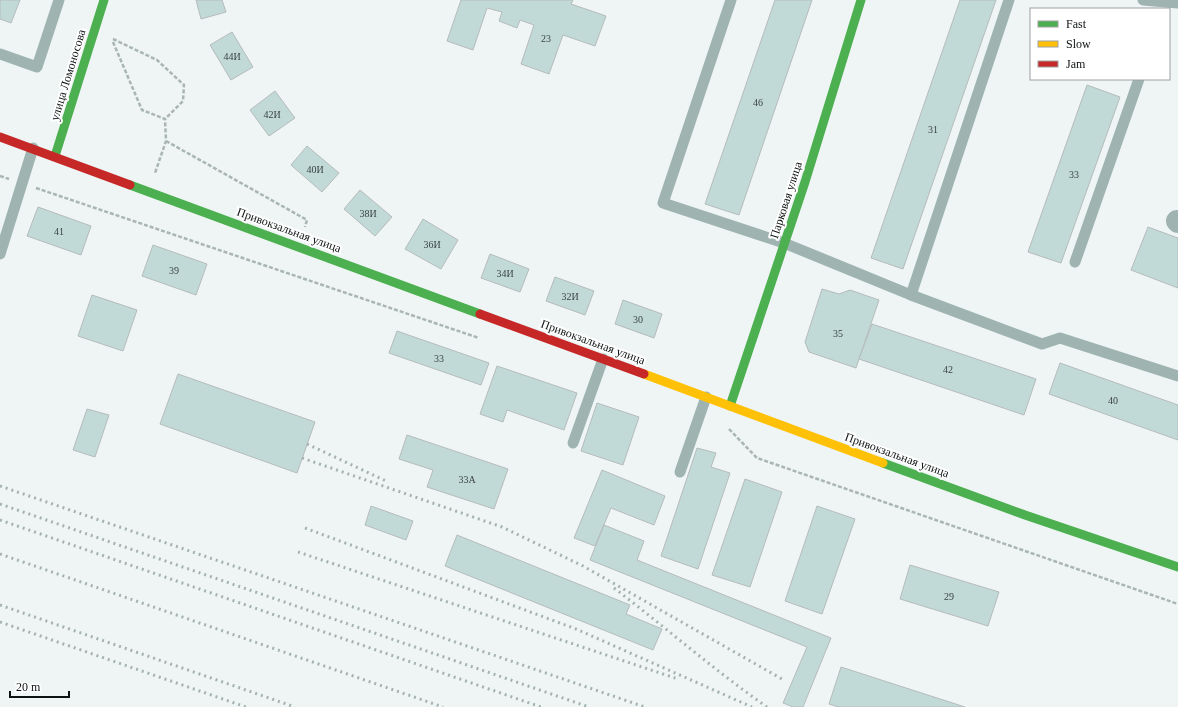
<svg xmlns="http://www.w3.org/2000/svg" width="1178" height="707" font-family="Georgia,serif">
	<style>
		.building { fill: #c1dad7; stroke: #b6bbbb }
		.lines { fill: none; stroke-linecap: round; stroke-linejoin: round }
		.path { stroke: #a9b6b4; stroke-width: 2.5; stroke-dasharray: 4 2; stroke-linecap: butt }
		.lane { stroke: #9fb4b1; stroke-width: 11 }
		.street { stroke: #9fb4b1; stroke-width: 22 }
		.fast { stroke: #4caf50; stroke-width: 9 }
		.slow { stroke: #ffc107; stroke-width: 9 }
		.jam { stroke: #c62828; stroke-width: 9 }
		.rail { stroke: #a4b2b0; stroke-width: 3; stroke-dasharray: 2 4; stroke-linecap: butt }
		.labels { text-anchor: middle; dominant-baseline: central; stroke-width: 4; stroke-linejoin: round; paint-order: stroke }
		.number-label { font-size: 10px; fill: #3b4443 }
		.street-label { font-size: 12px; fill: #0e1212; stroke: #fff }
	</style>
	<rect width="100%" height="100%" fill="#eef5f4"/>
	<!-- building -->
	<g class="building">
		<path d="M0 0H20L11 23 0 19Z"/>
		<path d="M196 0H222L226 12 201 19Z"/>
		<path d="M461 0H573L571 4 606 16 595 46 563 35 549 74 521 64 534 25 520 20 517 28 499 21 502 12 487 8 473 50 447 41Z"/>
		<path d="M775 0H812L739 215 705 204Z"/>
		<path d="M960 0H996L903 269 871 258Z"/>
		<path d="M232 32 253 67 231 80 210 45Z"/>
		<path d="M1087 85 1120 97 1061 263 1028 252Z"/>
		<path d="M275 91 295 118 269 136 250 110Z"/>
		<path d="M307 146 339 173 322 192 291 165Z"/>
		<path d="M360 190 392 217 375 236 344 209Z"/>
		<path d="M38 207 91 226 81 255 27 236Z"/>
		<path d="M423 219 458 240 441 269 405 249Z"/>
		<path d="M1148 227 1178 238V288L1131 270Z"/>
		<path d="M153 245 207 264 196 295 142 276Z"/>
		<path d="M490 254 529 269 520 292 481 278Z"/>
		<path d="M555 277 594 291 585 315 546 301Z"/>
		<path d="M822 289 839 294 850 290 879 300 856 368 809 352 805 342Z"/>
		<path d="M92 295 137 310 123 351 78 336Z"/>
		<path d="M623 300 662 314 654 338 615 324Z"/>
		<path d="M872 324 1036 379 1024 415 859 359Z"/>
		<path d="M397 331 489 363 481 385 389 353Z"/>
		<path d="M1060 363 1178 405V440L1049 394Z"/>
		<path d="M497 366 577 393 564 430 507 410 503 422 480 414Z"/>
		<path d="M178 374 315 422 297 473 160 424Z"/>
		<path d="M597 403 639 417 623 465 581 451Z"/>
		<path d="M87 409 109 415 95 457 73 450Z"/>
		<path d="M407 435 508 469 494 509 427 487 433 470 399 459Z"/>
		<path d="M697 448 716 453 711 467 730 473 698 569 661 556Z"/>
		<path d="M602 470 665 496 654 525 611 508 595 546 574 538Z"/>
		<path d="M745 479 782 492 750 587 712 575Z"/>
		<path d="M371 506 413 521 406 540 365 525Z"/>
		<path d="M817 506 855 519 822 614 785 601Z"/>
		<path d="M604 525 644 541 637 560 831 638 803 707H793L783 703 807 647 590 560Z"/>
		<path d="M457 535 630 605 626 614 662 629 653 650 445 566Z"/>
		<path d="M910 565 999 592 988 626 900 599Z"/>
		<path d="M841 667 965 707H839L829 704Z"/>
	</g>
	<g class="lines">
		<!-- path -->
		<g class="path">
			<path d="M113 39 157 60 184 85 183 101 165 119"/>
			<path d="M113 42 142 110 165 119 166 141 155 173"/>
			<path d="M166 141 307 220 305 227"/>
			<path d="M0 176 9 179"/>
			<path d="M36 188 479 338"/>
			<path d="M729 429 757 458 1178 604"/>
		</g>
		<!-- lane -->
		<g class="lane">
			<path d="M731 0 663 203 784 243 911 295"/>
			<path d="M1009 0 911 295 1042 344 1060 338 1178 376"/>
			<path d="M1143 0 1178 3"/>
			<path d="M0 54 37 67 59 0"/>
			<path d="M0 254 33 148"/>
			<path d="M1075 262 1139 79"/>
			<path d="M573 443 603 359"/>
			<path d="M680 472 706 397"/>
		</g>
		<!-- street -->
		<path class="street" d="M1177 221 1178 222"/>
		<!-- fast -->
		<g class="fast">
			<path d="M55 156 104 0"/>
			<path d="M130 185 480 314"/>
			<path d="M730 406 805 182 861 0"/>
			<path d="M883 463 1025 515 1178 567"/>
		</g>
		<!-- slow -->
		<path class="slow" d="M644 374 883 463"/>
		<!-- jam -->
		<g class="jam">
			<path d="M0 137 130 185"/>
			<path d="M480 314 644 374"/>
		</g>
		<!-- rail -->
		<g class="rail">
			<path d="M307 444 386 481"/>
			<path d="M302 458 502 527 583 566 782 679"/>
			<path d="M0 486 645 707"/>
			<path d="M0 504 589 707"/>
			<path d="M0 520 541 707"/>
			<path d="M305 528 576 629 752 707"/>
			<path d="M298 552 678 679"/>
			<path d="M0 554 443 707"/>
			<path d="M614 588C665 627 714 670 767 707"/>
			<path d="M0 605 295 707"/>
			<path d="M0 622 246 707"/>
		</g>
	</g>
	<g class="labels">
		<!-- number labels -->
		<g class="number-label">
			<text x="546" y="38">23</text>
			<text x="232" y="56">44И</text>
			<text x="758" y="102">46</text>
			<text x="272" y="114">42И</text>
			<text x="933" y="129">31</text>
			<text x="315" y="169">40И</text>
			<text x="1074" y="174">33</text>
			<text x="368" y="213">38И</text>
			<text x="59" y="231">41</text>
			<text x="432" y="244">36И</text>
			<text x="174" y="270">39</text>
			<text x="505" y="273">34И</text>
			<text x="570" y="296">32И</text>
			<text x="638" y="319">30</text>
			<text x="838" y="333">35</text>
			<text x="439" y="358">33</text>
			<text x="948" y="369">42</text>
			<text x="1113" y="400">40</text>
			<text x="467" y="479">33А</text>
			<text x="949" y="596">29</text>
		</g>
		<!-- street labels -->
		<g class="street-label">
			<text transform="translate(68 75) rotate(-73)">улица Ломоносова</text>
			<text transform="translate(786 200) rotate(-72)">Парковая улица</text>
			<text transform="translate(289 230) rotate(20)">Привокзальная улица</text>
			<text transform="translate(593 342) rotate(20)">Привокзальная улица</text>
			<text transform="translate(897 455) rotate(20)">Привокзальная улица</text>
		</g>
	</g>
	<!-- legend -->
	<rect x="1030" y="8" width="140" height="72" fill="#ffffff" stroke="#9fa0a0"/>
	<rect x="1038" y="21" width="20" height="6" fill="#4caf50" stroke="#9fa0a0"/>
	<text x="1066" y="28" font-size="12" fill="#0e1212">Fast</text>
	<rect x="1038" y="41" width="20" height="6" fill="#ffc107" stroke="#9fa0a0"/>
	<text x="1066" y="48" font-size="12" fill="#0e1212">Slow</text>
	<rect x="1038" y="61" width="20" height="6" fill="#c62828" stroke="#9fa0a0"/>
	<text x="1066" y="68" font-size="12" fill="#0e1212">Jam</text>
	<!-- scale -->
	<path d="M10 691v6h59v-6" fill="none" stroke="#0e1212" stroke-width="2"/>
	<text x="16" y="691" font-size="12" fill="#0e1212" stroke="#ffffff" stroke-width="3" paint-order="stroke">20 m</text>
</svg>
